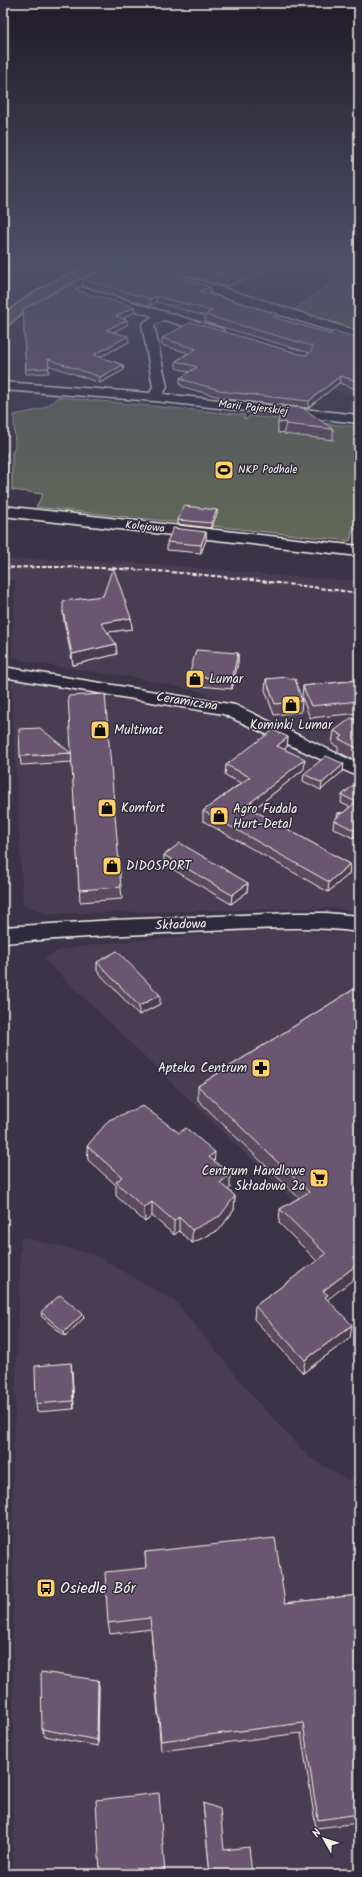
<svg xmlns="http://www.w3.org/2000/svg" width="362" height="1877" font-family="Kalam,sans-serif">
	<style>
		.built { fill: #493e53 }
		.green { fill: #616659; stroke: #aaaca0 }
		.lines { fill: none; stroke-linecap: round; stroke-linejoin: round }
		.street-casing { stroke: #f4f1e8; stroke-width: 3 }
		.primary-casing { stroke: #f4f1e8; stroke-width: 3 }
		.street { fill: #2f2a3d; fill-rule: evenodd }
		.primary { fill: #77695c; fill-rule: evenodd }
		.rail { stroke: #f4f1e8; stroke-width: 2; stroke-dasharray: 4.5 2; stroke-linecap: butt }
		.wall { fill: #5b4b5f; stroke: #f4f1e8 }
		.shaded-wall { fill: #4a3d4e; stroke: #f4f1e8 }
		.building { fill: #6a576f; stroke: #f4f1e8 }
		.labels { text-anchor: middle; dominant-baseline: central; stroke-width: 3; stroke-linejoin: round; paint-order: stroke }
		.far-street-label { font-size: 11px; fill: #f4f1e8; stroke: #2f2a3d }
		.far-poi-label { font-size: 11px; fill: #f4f1e8; stroke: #2f2a3d; text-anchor: start }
		.poi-label { font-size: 13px; fill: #f4f1e8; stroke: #2f2a3d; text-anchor: start }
		.street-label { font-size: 13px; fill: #f4f1e8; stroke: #2f2a3d }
		.near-poi-label { font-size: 16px; fill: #f4f1e8; stroke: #2f2a3d; text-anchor: start }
	</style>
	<rect width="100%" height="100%" fill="#3b3347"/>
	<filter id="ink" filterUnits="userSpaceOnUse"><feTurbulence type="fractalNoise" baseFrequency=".025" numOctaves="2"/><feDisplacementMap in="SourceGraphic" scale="8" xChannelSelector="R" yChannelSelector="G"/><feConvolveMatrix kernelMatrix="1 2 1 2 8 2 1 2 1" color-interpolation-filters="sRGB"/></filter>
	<g filter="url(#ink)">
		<!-- built -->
		<g class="built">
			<path d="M359 356V411L348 410 353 396 290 378Z"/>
			<path d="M53 559 156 564 281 576 359 581V763L256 715 198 691 142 679 27 662 12 656 15 580H3V560Z"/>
			<path d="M11 680 234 718 359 780V913L334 908 48 914 23 904Z"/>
			<path d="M266 929 359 934V1264L44 959 59 950 98 944Z"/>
			<path d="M21 1237 93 1254 175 1301 262 1407 309 1457 347 1480 359 1475V1874H13V1465Z"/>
		</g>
		<!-- green -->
		<g class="green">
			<path d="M318 265H359V334L291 312 343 274Z"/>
			<path d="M8 395V430L3 421V397Z"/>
			<path d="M57 397 245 415 243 418 248 419 249 416 359 427V530L353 529 350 541 36 507 43 494 12 490V452L15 448 14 415C29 412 48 410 57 397Z"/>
			<path d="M7 452 8 492H3V464Z"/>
		</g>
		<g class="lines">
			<defs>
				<g id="street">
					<path d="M138 265C155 263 169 272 185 277 243 293 301 313 359 332V340L162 277Z"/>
					<path d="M81 287 222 329 224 332 222 335 218 336 164 320 154 325 167 387 163 394 359 415V423L155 401 3 390V382L150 393 153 387 142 324 153 316 77 294 75 291Z"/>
					<path d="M3 506 359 546V556L3 516Z"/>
					<path d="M3 667 235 705 359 764V777L223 714 3 677Z"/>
					<path d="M292 913H326L359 916V932C309 925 260 929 210 931 141 934 72 937 3 943V927L114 920Z"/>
				</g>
				<path id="primary" d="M94 265H110L108 267C68 282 39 297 7 326L3 327V316C30 292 60 277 94 265Z"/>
			</defs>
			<!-- street casing -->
			<use href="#street" class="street-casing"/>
			<!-- primary casing -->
			<use href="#primary" class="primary-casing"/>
			<!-- street -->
			<use href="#street" class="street"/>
			<!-- primary -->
			<use href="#primary" class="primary"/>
			<!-- rail -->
			<path class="rail" d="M3 568C123 563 240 578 359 593"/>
		</g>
		<!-- wall -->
		<g class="wall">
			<path d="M7 265H29V269H27V272H8Z"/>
			<path d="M162 265H279L226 287 162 267Z"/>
			<path d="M161 272 210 287V294L278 314V319L330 334 359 338V387L356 389 339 383 308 408 227 399 183 387V386L180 385V378L190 372 176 368V361L188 353 162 345V338L306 355 310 353 205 322V316L156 302 150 306 83 286 82 279Z"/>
			<path d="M76 290 135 312 123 318 127 320V325L114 332 129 342 100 357 123 365 124 370 100 383 48 365 49 373 26 374 23 309Z"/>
			<path d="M278 423 333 429V440L284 434V432L278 433Z"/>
			<path d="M217 510V514L211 528 178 524V520Z"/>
			<path d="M206 532V540L201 553 167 550V542Z"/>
			<path d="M63 611 131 618 132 629 108 632 117 654 73 665 64 621Z"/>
			<path d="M238 653V662L232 689 189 685V676Z"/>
			<path d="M266 679H289L302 701 301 712 274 715 265 690Z"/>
			<path d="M359 680V713L310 718 302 697 303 686Z"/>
			<path d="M359 722V758L356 761 338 752V747L332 744 334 731Z"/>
			<path d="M288 737 287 747 284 750 304 769 253 810 350 864 349 874 328 892 203 821V811L241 783 225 775 226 765Z"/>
			<path d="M71 753 121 887 122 899 80 902 72 762 21 765 20 756Z"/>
			<path d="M343 771 321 790 303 781 304 774Z"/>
			<path d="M357 782 359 832 353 838 333 828 334 820 337 817 338 813H343L350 807 341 803 342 795Z"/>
			<path d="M164 855 248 883 247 892 231 904 164 864Z"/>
			<path d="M97 962 160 1004 139 1015 97 971Z"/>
			<path d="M359 986 327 1299 350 1338 303 1373 254 1319 255 1306 317 1261 279 1223 280 1209 299 1198 198 1100V1086Z"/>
			<path d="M87 1146 214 1161 230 1188 228 1190 235 1196 234 1210 219 1230 192 1243 179 1231 174 1235 152 1216 145 1222 116 1196V1185L88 1160Z"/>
			<path d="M41 1312 84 1318 65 1336 42 1317Z"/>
			<path d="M72 1371 74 1409 37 1412 36 1404Z"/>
			<path d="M145 1552 285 1603 359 1595V1823L316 1828 301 1733 161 1751 151 1629 110 1634 108 1623 146 1568Z"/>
			<path d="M98 1680 99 1687 98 1746 44 1736 42 1729Z"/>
			<path d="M203 1803 224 1850 252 1874H210Z"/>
		</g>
		<!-- shaded-wall -->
		<g class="shaded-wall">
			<path d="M253 265H279L226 287V276Z"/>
			<path d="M210 287V294L200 291Z"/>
			<path d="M156 296V302L150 306V299Z"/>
			<path d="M135 307V312L116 322V316Z"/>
			<path d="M278 314V321L273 317Z"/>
			<path d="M127 320V325L107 335 106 330Z"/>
			<path d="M128 336 129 342 94 360V355Z"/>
			<path d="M123 365 124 370 100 383V377Z"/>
			<path d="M340 376 339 383 308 408 309 401Z"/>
			<path d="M359 380V387L356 389 357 381Z"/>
			<path d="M286 422 284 432 278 433V423Z"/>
			<path d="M217 510V514L211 528V523Z"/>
			<path d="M206 532V540L201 553V545Z"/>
			<path d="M131 618 132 629 101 633V623Z"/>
			<path d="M116 644 117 654 73 665 72 654Z"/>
			<path d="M238 653V662L232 689V680Z"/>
			<path d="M288 737 287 747 276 756 277 746Z"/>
			<path d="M359 746V758L356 761 357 748Z"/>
			<path d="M305 759 304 769 245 816 246 806Z"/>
			<path d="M344 764 343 771 321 790 322 783Z"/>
			<path d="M359 825V832L353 838 354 830Z"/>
			<path d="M350 864 349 874 328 892 329 882Z"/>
			<path d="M248 883 247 892 231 904 232 895Z"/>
			<path d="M160 995V1004L139 1015V1006Z"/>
			<path d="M215 1152 214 1166 209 1157Z"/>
			<path d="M230 1174V1188L219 1197 220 1183Z"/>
			<path d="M235 1196 234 1210 219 1230 192 1243V1230Z"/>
			<path d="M152 1202V1216L145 1222 144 1208Z"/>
			<path d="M179 1217V1231L174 1235V1221Z"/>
			<path d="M359 1263V1275L327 1300 326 1308 323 1291Z"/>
			<path d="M83 1314 84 1318 65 1336 64 1332Z"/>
			<path d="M352 1325 350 1338 303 1373 305 1360Z"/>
			<path d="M71 1363 72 1371 74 1409 73 1401Z"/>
			<path d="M98 1680 99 1687 98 1746 97 1740Z"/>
		</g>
		<!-- building -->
		<g class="building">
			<path d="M7 265H27V266L7 267Z"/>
			<path d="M114 265H125L135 267 139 265H149L161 272 210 287 200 291 278 314 273 317 330 334 334 331 359 338V380L357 381 340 376 309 401 227 392 183 380 185 379 180 378 197 367 176 361 196 349 162 338 191 322 300 354 306 355 312 351V346L205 315 212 311 156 296 150 299 82 279Z"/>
			<path d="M190 265H253L226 276Z"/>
			<path d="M74 284 76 290 135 307 116 316 127 320 106 330 128 336 94 355 123 365 100 377 48 359 49 368 26 369 23 309 59 290Z"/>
			<path d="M281 406 303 408 333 429 285 424 286 422 278 423Z"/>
			<path d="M184 506 217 510 211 523 178 520Z"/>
			<path d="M173 528 206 532 201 545 167 542Z"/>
			<path d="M113 567 131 618 101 623 116 644 72 654 63 611V601L103 596Z"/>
			<path d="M196 650 238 653 232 680 189 676Z"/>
			<path d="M288 677 289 679H295L302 701 275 704 266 679Z"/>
			<path d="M359 680V701L311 706 303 686Z"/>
			<path d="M105 694 121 887 79 890 68 696Z"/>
			<path d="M351 718 359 722V746L357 748 339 739 343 736 334 731Z"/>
			<path d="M40 728 71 753 20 756 19 729Z"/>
			<path d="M273 730 288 737 277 746 305 759 246 806 350 864 329 882 203 811 250 777 226 765Z"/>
			<path d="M326 756 344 764 322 783 304 774Z"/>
			<path d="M357 782 359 783V825L354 830 334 820 341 814 338 813H343L356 802 342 795Z"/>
			<path d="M180 843 248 883 232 895 164 855Z"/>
			<path d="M117 951 160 995 139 1006 97 962Z"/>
			<path d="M359 986V1263L323 1291 328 1295 325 1297 352 1325 305 1360 255 1306 326 1254 280 1209 309 1192 198 1086Z"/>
			<path d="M143 1106 179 1133 186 1128 215 1152 209 1157 230 1174 220 1183 235 1196 220 1216 192 1230 179 1217 174 1221 152 1202 144 1208 116 1182 122 1177 87 1146 109 1120Z"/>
			<path d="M60 1295 83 1314 64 1332 41 1312Z"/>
			<path d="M71 1363 73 1401 36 1404 35 1366Z"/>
			<path d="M275 1538 285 1603 359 1595V1814L318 1820 303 1723 161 1741 150 1618 108 1623 105 1572 146 1568 145 1552Z"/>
			<path d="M41 1672 98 1680 97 1740 42 1729Z"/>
			<path d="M159 1793 165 1874H100L96 1800Z"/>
			<path d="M203 1803 220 1809 224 1850 249 1847 252 1874H210Z"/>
		</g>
	</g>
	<!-- sky -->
	<linearGradient id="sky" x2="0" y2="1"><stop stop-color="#201c27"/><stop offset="0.5" stop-color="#4f5069"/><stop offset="1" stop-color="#4f5069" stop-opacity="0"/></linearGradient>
	<rect width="362" height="527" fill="url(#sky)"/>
	<!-- icons -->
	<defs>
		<symbol id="stadium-square" viewBox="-11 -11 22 22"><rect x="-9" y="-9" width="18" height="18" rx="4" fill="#ffd166" stroke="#2f2a3d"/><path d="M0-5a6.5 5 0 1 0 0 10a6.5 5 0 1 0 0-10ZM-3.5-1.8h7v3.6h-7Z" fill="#111"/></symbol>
		<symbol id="shop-square" viewBox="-11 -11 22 22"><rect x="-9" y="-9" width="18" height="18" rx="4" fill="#ffd166" stroke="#2f2a3d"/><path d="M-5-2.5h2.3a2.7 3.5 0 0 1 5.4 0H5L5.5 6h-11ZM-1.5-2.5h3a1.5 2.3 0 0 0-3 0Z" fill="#111"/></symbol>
		<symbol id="pharmacy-square" viewBox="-11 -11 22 22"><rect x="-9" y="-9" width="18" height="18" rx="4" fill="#ffd166" stroke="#2f2a3d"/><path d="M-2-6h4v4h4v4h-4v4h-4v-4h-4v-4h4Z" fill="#111"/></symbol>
		<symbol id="supermarket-square" viewBox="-11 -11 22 22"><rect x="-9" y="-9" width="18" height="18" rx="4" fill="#ffd166" stroke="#2f2a3d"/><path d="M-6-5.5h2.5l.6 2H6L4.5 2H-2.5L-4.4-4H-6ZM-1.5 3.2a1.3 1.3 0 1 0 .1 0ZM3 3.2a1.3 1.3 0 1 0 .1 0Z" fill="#111"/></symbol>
		<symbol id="bus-square" viewBox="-11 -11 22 22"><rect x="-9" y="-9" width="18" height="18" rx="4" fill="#ffd166" stroke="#2f2a3d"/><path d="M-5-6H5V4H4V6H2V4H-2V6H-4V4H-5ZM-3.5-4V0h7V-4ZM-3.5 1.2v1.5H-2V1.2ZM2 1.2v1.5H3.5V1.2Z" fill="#111"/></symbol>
	</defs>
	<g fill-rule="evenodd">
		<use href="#stadium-square" x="213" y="459" width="22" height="22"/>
		<use href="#shop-square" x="184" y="668" width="22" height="22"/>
		<use href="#shop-square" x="280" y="694" width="22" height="22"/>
		<use href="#shop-square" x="89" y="719" width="22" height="22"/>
		<use href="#shop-square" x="96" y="797" width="22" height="22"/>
		<use href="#shop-square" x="208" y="805" width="22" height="22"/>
		<use href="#shop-square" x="101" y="855" width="22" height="22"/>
		<use href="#pharmacy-square" x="250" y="1057" width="22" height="22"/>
		<use href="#supermarket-square" x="308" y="1167" width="22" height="22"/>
		<use href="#bus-square" x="35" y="1577" width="22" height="22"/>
	</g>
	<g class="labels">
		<!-- far-street labels -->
		<g class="far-street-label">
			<text transform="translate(253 408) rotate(6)">Marii Pajerskiej</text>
			<text transform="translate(145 527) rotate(6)">Kolejowa</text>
		</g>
		<!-- far-poi labels -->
		<g class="far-poi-label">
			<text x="238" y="470">NKP Podhale</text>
		</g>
		<!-- poi labels -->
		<g class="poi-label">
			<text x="209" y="679">Lumar</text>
			<text x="291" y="725" text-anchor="middle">Kominki Lumar</text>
			<text x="114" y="730">Multimat</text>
			<text x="121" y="808">Komfort</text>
			<text x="233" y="809">Agro Fudala<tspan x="233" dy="15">Hurt-Detal</tspan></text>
			<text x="126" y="866">DIDOSPORT</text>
			<text x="247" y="1068" text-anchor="end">Apteka Centrum</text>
			<text x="305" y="1171" text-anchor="end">Centrum Handlowe<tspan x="305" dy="15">Składowa 2a</tspan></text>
		</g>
		<!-- street labels -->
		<g class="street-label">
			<text transform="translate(187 702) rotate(9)">Ceramiczna</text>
			<text transform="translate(181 925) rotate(-2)">Składowa</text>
		</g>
		<!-- near-poi labels -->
		<g class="near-poi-label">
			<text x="60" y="1588">Osiedle Bór</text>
		</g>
	</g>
	<!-- margin -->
	<rect width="362" height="1877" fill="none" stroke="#2f2a3d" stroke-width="16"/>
	<rect x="8" y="8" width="346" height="1861" fill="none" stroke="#f4f1e8" stroke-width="1.5" filter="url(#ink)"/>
	<!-- north arrow -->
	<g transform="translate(324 1839) rotate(309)" stroke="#2f2a3d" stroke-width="3" paint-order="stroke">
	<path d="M0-3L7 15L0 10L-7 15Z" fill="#f4f1e8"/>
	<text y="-6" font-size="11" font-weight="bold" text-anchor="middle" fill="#f4f1e8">N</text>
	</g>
</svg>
